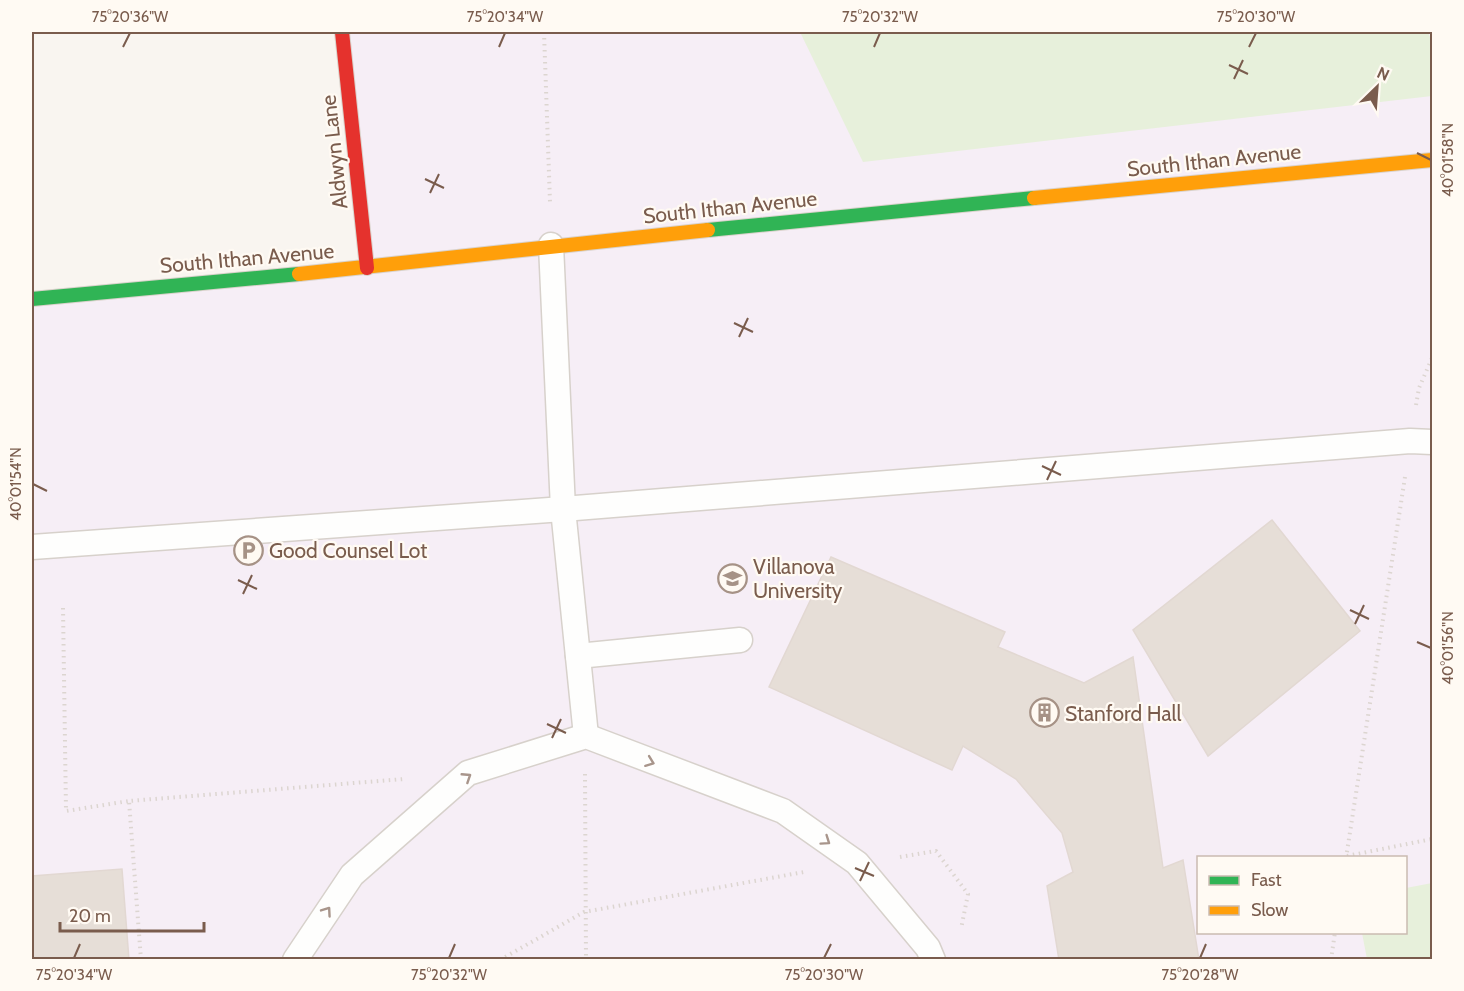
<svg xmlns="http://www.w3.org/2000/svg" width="1464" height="991" font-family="Cabin,sans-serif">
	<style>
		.education { fill: #f6eef6; fill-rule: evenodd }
		.green { fill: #e7f0db }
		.building { fill: #e6ded7; stroke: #e2d8d2; stroke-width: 1.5 }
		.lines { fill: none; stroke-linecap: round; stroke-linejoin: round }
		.lane-casing { stroke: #d7d1cb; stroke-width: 27 }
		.fast-casing { stroke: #d9d2cb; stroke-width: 16 }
		.slow-casing { stroke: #d9d2cb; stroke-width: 16 }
		.jam-casing { stroke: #d9d2cb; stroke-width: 16 }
		.path { stroke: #dcd5d0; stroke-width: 4; stroke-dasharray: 1.5 4.5; stroke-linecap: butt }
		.lane { stroke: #fefefd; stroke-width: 24 }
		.fast { stroke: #30b455; stroke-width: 14 }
		.slow { stroke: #ff9f0a; stroke-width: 14 }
		.jam { stroke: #e5322d; stroke-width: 14 }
		.oneway { stroke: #a8958b }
		.ticks { fill: none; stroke: #7a5c4d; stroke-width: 2 }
		.labels { text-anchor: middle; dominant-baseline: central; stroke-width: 4.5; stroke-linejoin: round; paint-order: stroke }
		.street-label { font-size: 21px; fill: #7a5c4d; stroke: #fffaf3 }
		.poi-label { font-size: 21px; fill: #7a5c4d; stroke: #fffaf3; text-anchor: start }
		.neatline { fill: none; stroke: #7a5c4d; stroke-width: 2 }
		.ticks-label { font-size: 15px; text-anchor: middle; fill: #7a5c4d }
	</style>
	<rect width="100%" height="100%" fill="#f9f5f0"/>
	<!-- education -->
	<path class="education" d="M342 32H1432V959L32 960V299L367 268ZM1198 858H1406V932H1198Z"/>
	<!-- green -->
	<g class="green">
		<path d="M800 32H1428L1432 42V96L863 162Z"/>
		<path d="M1432 883V959H1367L1362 933 1406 932V888Z"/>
	</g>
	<!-- building -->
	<g class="building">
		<path d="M1272 520 1360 631 1208 756 1133 630Z"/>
		<path d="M831 557 1005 632 998 647 1084 683 1133 657 1163 868 1183 860 1199 960H1059L1047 886 1073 872 1062 833 1016 779 963 746 952 770 769 687Z"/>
		<path d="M122 869 129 960H32V876Z"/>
	</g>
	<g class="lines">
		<defs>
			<g id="lane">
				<path d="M551 245 563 509 586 736"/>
				<path d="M32 547 563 509 1410 441 1432 442"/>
				<path d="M578 656 740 640"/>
				<path d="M295 960 352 875 468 773 586 736 783 811 857 863 928 948 933 960"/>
			</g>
			<g id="fast">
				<path d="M708 230 1034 198"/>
				<path d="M32 299 299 274"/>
			</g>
			<g id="slow">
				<path d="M1034 198 1432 160"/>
				<path d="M299 274 708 230"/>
			</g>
			<path id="jam" d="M342 32 367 268"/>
		</defs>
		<!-- lane casing -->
		<use href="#lane" class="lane-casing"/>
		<!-- fast casing -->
		<use href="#fast" class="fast-casing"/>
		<!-- slow casing -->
		<use href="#slow" class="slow-casing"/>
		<!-- jam casing -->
		<use href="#jam" class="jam-casing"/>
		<!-- path -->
		<g class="path">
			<path d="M544 32 550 202"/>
			<path d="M1416 405 1419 388 1432 358"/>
			<path d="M63 608 66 811 129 801"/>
			<path d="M585 774 586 960"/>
			<path d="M1347 856 1432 839"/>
			<path d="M900 857 936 851 968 894 961 929"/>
			<path d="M1346 858 1405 477"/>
			<path d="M141 960 129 801 404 779"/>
			<path d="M500 960 584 912 804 872"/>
			<path d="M1331 960 1335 932"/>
		</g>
		<!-- lane -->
		<use href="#lane" class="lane"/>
		<!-- fast -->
		<use href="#fast" class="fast"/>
		<!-- slow -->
		<use href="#slow" class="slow"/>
		<!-- jam -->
		<use href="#jam" class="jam"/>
	</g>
	<!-- one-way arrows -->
	<defs><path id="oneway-chevron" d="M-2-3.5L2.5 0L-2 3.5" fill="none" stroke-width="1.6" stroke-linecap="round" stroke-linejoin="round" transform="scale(1.5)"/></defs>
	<g class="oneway">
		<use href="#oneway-chevron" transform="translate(650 762) rotate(21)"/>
		<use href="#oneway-chevron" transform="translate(467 777) rotate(-33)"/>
		<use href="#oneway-chevron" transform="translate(826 841) rotate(35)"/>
		<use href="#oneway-chevron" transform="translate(327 911) rotate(-55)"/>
	</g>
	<!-- ticks -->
	<path class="ticks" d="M123 47 130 33M499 47 505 33M874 47 880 33M1249 47 1256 33M1229 65 1248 74M1234 79 1243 60M1417 153 1431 160M425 179 444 188M430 193 439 174M734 323 753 332M739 337 748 318M1042 466 1061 475M1047 480 1056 461M33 484 47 491M238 580 257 589M243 594 252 575M1350 610 1369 619M1355 624 1364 605M1417 642 1431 648M547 724 566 733M552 738 561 719M855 868 874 876M860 881 869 862M74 958 80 944M449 958 455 944M824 958 831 944M1200 958 1206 944"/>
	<!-- icons -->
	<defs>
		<symbol id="parking-ring" viewBox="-11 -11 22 22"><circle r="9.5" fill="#fffaf3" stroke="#a69286" stroke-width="1.5"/><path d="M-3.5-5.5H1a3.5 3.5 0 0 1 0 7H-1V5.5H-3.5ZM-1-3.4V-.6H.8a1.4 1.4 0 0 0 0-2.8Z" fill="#a69286"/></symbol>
		<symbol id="university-ring" viewBox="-11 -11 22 22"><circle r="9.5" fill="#fffaf3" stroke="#a69286" stroke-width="1.5"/><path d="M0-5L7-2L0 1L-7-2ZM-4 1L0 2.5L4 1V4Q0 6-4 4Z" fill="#a69286"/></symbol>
		<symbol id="building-ring" viewBox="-11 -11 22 22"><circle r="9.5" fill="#fffaf3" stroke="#a69286" stroke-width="1.5"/><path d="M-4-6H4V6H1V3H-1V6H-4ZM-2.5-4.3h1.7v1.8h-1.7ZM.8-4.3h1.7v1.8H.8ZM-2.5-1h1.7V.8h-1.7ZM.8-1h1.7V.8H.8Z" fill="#a69286"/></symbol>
	</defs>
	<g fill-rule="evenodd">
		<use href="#parking-ring" x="232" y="534" width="33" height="33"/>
		<use href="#university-ring" x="716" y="562" width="33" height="33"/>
		<use href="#building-ring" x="1028" y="696" width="33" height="33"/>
	</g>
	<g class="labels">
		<!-- street labels -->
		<g class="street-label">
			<text transform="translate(334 152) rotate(-96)">Aldwyn Lane</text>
			<text transform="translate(1214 160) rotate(-6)">South Ithan Avenue</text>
			<text transform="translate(730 207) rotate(-6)">South Ithan Avenue</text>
			<text transform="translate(247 258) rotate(-5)">South Ithan Avenue</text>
		</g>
		<!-- poi labels -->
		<g class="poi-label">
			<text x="269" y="550">Good Counsel Lot</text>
			<text x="753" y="566">Villanova<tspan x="753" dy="24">University</tspan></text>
			<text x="1065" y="713">Stanford Hall</text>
		</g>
	</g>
	<!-- border -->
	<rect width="1464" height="991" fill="none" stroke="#fffaf3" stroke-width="66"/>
	<!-- legend -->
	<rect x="1197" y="856" width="210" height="78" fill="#fffaf3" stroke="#cabbb1" stroke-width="1.5"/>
	<rect x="1209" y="876" width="30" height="9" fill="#30b455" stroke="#cabbb1" stroke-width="1.5"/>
	<text x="1251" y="886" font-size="18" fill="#7a5c4d">Fast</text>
	<rect x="1209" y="906" width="30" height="9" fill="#ff9f0a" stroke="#cabbb1" stroke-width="1.5"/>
	<text x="1251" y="916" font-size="18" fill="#7a5c4d">Slow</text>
	<!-- north arrow -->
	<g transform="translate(1377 87) rotate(25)" stroke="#fffaf3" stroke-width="4.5" paint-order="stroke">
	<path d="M0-4.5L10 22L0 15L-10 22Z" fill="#7a5c4d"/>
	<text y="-9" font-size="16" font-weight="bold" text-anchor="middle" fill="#7a5c4d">N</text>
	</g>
	<!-- scale -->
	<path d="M60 922v9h144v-9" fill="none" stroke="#7a5c4d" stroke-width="3"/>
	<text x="69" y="922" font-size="18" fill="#7a5c4d" stroke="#fffaf3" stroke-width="4.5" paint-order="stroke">20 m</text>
	<rect x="33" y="33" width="1398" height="925" class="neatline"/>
	<g class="ticks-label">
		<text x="130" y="22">75°20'36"W</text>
		<text x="505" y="22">75°20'34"W</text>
		<text x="880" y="22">75°20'32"W</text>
		<text x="1256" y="22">75°20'30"W</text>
		<text transform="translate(1448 160) rotate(-90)" y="5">40°01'58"N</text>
		<text transform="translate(16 484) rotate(-90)" y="5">40°01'54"N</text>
		<text transform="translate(1448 648) rotate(-90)" y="5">40°01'56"N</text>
		<text x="74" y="980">75°20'34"W</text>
		<text x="449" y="980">75°20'32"W</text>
		<text x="824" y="980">75°20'30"W</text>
		<text x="1200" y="980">75°20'28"W</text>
	</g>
</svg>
